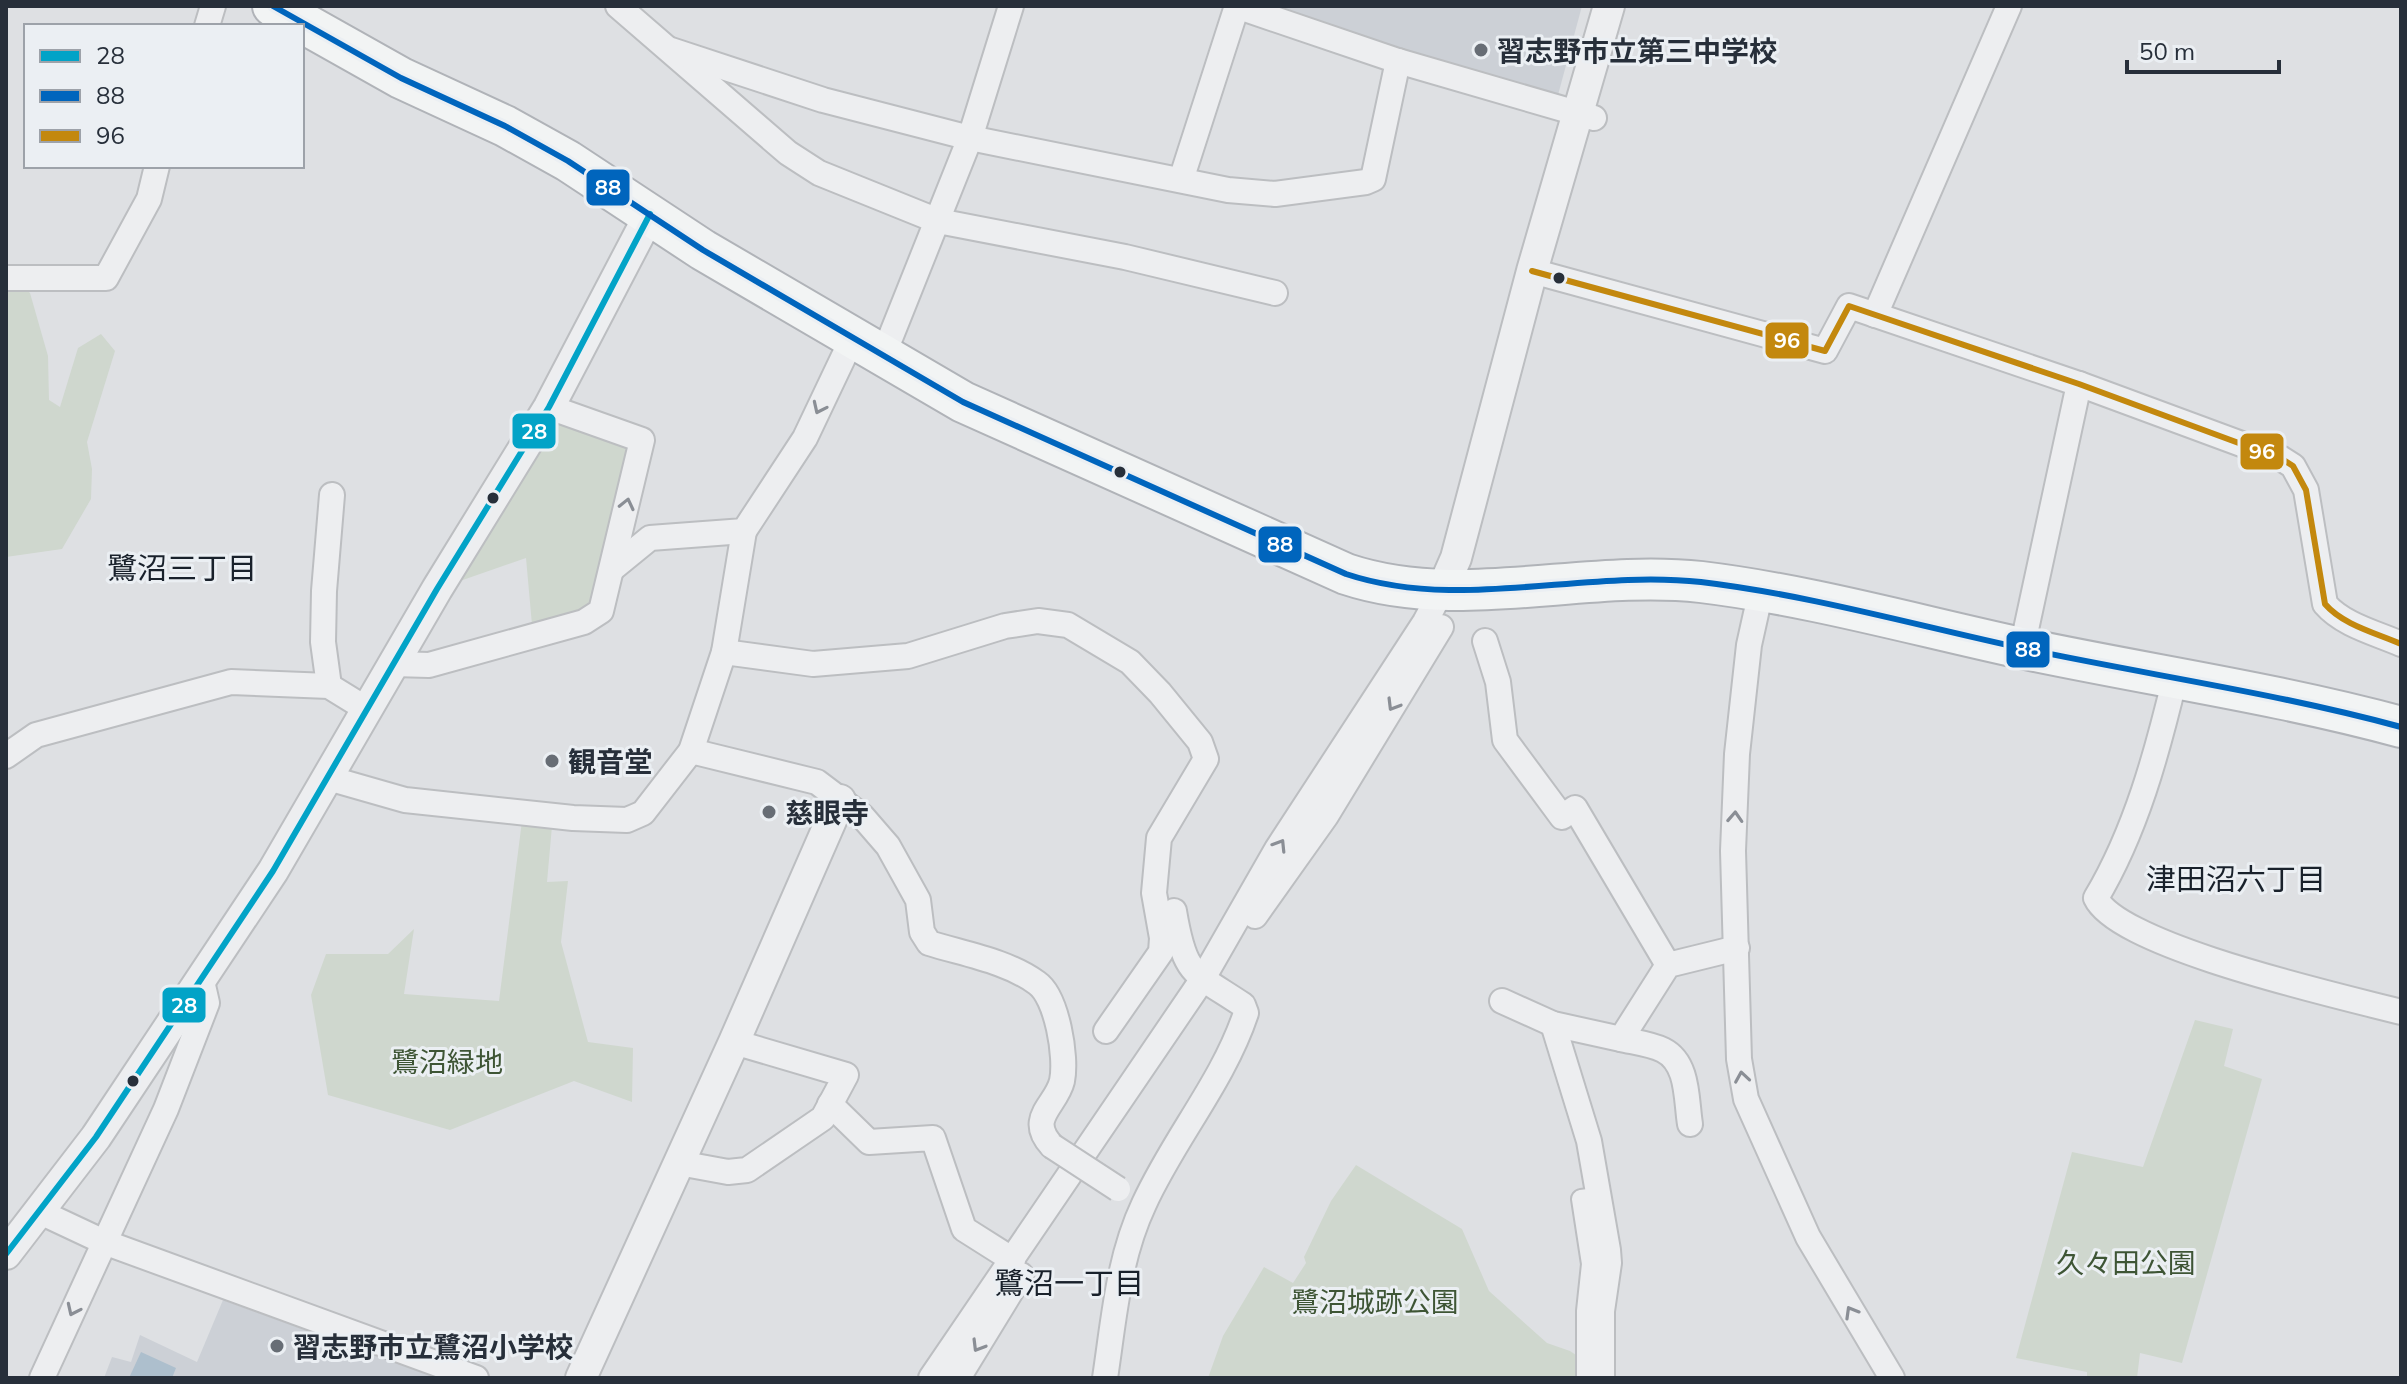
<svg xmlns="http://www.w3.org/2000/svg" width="2407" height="1384" font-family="Mulish,'Noto Sans JP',sans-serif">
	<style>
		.built { fill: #ccd0d6 }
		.green { fill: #cfd7ce }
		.water { fill: #adbfcd }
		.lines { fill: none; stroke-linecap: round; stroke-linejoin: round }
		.pedestrian-casing { stroke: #bcbec1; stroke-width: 22 }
		.minor-casing { stroke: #bcbec1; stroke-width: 28 }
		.tertiary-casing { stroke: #bcbec1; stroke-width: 34 }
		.trunk-casing { stroke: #b0b3b8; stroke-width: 44 }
		.pedestrian { stroke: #edeef0; stroke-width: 18 }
		.minor { stroke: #edeef0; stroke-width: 24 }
		.tertiary { stroke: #edeef0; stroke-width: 30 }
		.trunk { stroke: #f2f4f4; stroke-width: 40 }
		.minor-bridge-casing { stroke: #bcbec1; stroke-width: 28; stroke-linecap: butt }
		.minor-bridge { stroke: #edeef0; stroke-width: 24 }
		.bus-1-casing { stroke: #ebeff3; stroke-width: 12 }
		.bus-2-casing { stroke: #ebeff3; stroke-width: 12 }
		.bus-3-casing { stroke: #ebeff3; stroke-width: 12 }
		.bus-1 { stroke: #02a3c7; stroke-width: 6 }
		.bus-2 { stroke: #0065bd; stroke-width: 6 }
		.bus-3 { stroke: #c3880e; stroke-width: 6 }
		.oneway { stroke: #8a8e95 }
		.poi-dot { fill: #676d75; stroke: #ebeff3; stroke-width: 3 }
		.bus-dot { fill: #272f3a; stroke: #ebeff3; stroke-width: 3 }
		.labels { text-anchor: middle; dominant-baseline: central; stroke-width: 6; stroke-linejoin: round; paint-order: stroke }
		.poi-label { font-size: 28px; font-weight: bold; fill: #272f3a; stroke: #ebeff3; text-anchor: start }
		.park-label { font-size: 28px; fill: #3e5535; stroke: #ebeff3 }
		.neighbourhood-label { font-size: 30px; fill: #19212b; stroke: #ebeff3 }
		.line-badge { stroke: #ebeff3; stroke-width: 3 }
		.badge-label { font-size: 22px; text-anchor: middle; font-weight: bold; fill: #fff }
	</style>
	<rect width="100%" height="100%" fill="#dee0e3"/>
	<!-- built -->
	<g class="built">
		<path d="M1252 6H1582L1558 95Z"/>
		<path d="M223 1300 437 1378H104L112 1357 131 1362 140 1335 197 1362Z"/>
	</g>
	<!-- green -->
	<g class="green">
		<path d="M6 284 21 285 30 293 48 356 49 400 60 407 78 348 101 334 115 351 87 442 92 469 91 499 62 549 6 557Z"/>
		<path d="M549 407 642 440 601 611 533 636 526 558 437 589Z"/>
		<path d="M522 821 552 826 547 882 568 881 561 942 588 1042 633 1048 632 1102 574 1081 450 1130 328 1095 311 995 326 954H388L414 929 404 994 499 1001Z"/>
		<path d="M2195 1020 2233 1029 2224 1066 2262 1079 2182 1363 2140 1353 2137 1378H2087V1372L2016 1358 2072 1152 2143 1167Z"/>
		<path d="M1356 1165 1462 1229 1489 1291 1547 1343 1570 1351 1594 1367V1378H1208L1223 1336 1264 1267 1293 1283 1306 1263 1304 1257 1331 1201Z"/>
	</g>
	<!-- water -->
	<path class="water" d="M141 1352 176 1368 172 1378H129Z"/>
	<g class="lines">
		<defs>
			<path id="pedestrian" d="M1586 1378V1311L1591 1264 1581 1199 1597 1197"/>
			<g id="minor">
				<path d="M618 6 788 153 819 173 938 221 1125 257 1275 293"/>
				<path d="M1236 6 1398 61 1594 118"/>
				<path d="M207 26 213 6"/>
				<path d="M671 50 823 100 970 138 1228 190 1275 194 1366 182 1373 179 1398 61"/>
				<path d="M1181 180 1237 6"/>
				<path d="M1532 271 1825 351 1849 306 2079 384 2282 459 2293 466 2306 490 2325 604C2343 625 2376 633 2401 644"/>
				<path d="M6 278H106L149 199 157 166"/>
				<path d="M1875 315 2009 6"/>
				<path d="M883 356 970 138 1011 6"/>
				<path d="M612 569 650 538 744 531 805 438 853 337"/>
				<path d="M1761 591 1749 645 1737 754 1733 851 1739 1059 1746 1099 1808 1237 1892 1378"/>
				<path d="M1485 641 1498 682 1505 740 1562 817 1575 808 1668 965"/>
				<path d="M2022 648 2079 384"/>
				<path d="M724 652 813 664 908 656 1005 626 1038 621 1068 625 1130 662 1160 693 1200 742 1206 759 1159 838 1154 893 1162 938 1161 952 1106 1031"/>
				<path d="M393 664 429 665 584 622 601 611 642 440 549 407"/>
				<path d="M2175 678C2157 753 2136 831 2096 898 2119 947 2344 997 2401 1012"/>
				<path d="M329 686 323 642 324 591 332 495"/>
				<path d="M691 751 817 782 862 816 888 846 918 900 922 932 929 943C964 954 1007 961 1037 983 1057 997 1067 1057 1062 1081 1056 1106 1026 1118 1052 1146"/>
				<path d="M6 756 36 735 231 682 329 686 368 710"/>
				<path d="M328 778 405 800 573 818 627 820 643 813 691 751 724 652 744 531"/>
				<path d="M1255 916 1326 816 1441 627"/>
				<path d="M1502 1001 1553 1024 1621 1039 1668 965 1737 948"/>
				<path d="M1553 1024 1589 1141 1608 1250 1609 1263 1602 1311V1378"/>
				<path d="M1621 1039C1634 1042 1651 1044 1663 1050 1689 1063 1686 1100 1690 1124"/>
				<path d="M830 1104 869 1142 933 1138 964 1229 1013 1260"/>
				<path d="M679 1163 728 1172 747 1170 823 1118 846 1075 734 1042"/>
				<path d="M38 1211 104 1242 476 1378"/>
				<path d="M42 1378 166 1109 207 1003 202 981"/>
				<path d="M931 1378 1202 980 1277 849 1425 622 1442 590"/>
				<path d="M958 1378 1021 1275"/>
				<path d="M1105 1378C1114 1319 1118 1259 1144 1204 1174 1138 1223 1082 1246 1013L1243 1005C1192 971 1185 976 1174 911"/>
			</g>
			<g id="tertiary">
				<path d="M1442 590 1456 558 1532 271 1609 6"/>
				<path d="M6 1254 96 1137 273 871 437 589 549 407 650 214"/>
				<path d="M581 1378 734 1042 840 800"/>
			</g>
			<path id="trunk" d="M273 6 401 78 505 126 568 161 703 250 963 402 1346 574C1460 612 1583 569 1701 582 1809 595 1915 625 2021 648 2148 675 2276 693 2401 727"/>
		</defs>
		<!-- pedestrian casing -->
		<use href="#pedestrian" class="pedestrian-casing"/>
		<!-- minor casing -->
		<use href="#minor" class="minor-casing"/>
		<!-- tertiary casing -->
		<use href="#tertiary" class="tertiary-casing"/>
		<!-- trunk casing -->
		<use href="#trunk" class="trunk-casing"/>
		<!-- pedestrian -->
		<use href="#pedestrian" class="pedestrian"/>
		<!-- minor -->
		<use href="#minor" class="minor"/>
		<!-- tertiary -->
		<use href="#tertiary" class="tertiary"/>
		<!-- trunk -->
		<use href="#trunk" class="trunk"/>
		<defs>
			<path id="minor-bridge" d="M1052 1146 1118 1189"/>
		</defs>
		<!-- minor-bridge casing -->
		<use href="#minor-bridge" class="minor-bridge-casing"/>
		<!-- minor-bridge -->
		<use href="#minor-bridge" class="minor-bridge"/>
		<defs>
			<path id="bus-1" d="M6 1254 96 1137 273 871 437 589 549 407 650 214"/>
			<path id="bus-2" d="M273 6 401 78 505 126 568 161 703 250 963 402 1346 574C1460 612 1583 569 1701 582 1809 595 1915 625 2021 648 2148 675 2276 693 2401 727"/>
			<path id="bus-3" d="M1532 271 1825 351 1849 306 2079 384 2282 459 2293 466 2306 490 2325 604C2343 625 2376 633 2401 644"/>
		</defs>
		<!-- bus-1 casing -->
		<use href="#bus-1" class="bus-1-casing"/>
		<!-- bus-2 casing -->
		<use href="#bus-2" class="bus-2-casing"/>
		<!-- bus-3 casing -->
		<use href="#bus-3" class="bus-3-casing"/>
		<!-- bus-1 -->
		<use href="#bus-1" class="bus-1"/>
		<!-- bus-2 -->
		<use href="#bus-2" class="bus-2"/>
		<!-- bus-3 -->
		<use href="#bus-3" class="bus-3"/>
	</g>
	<!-- one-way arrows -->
	<defs><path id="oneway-chevron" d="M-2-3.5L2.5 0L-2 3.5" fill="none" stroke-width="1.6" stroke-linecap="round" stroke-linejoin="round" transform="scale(2)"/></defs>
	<g class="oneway">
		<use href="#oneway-chevron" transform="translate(819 408) rotate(115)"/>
		<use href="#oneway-chevron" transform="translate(627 504) rotate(-77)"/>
		<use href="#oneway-chevron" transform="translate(1393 705) rotate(121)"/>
		<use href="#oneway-chevron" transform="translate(1735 817) rotate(-87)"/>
		<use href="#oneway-chevron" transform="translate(1280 845) rotate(-58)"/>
		<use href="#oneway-chevron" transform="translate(1742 1077) rotate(-99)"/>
		<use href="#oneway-chevron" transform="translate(73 1310) rotate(115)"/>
		<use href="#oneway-chevron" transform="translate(1851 1312) rotate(-120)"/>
		<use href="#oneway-chevron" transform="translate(978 1346) rotate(121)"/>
	</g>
	<!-- markers -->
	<g class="poi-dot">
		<circle cx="1481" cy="50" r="8"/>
		<circle cx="552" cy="761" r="8"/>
		<circle cx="769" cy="812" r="8"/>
		<circle cx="277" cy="1346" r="8"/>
	</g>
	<g class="bus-dot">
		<circle cx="1559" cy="278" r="7"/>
		<circle cx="1120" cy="472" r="7"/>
		<circle cx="493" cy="498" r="7"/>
		<circle cx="133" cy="1081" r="7"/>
	</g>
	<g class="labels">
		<!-- poi labels -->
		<g class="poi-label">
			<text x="1497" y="50">習志野市立第三中学校</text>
			<text x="568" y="761">観音堂</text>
			<text x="785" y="812">慈眼寺</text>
			<text x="293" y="1346">習志野市立鷺沼小学校</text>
		</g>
		<!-- park labels -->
		<g class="park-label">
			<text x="447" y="1061">鷺沼緑地</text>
			<text x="2126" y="1262">久々田公園</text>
			<text x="1375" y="1301">鷺沼城跡公園</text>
		</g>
		<!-- neighbourhood labels -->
		<g class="neighbourhood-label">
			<text x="182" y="568">鷺沼三丁目</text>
			<text x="2236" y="879">津田沼六丁目</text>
			<text x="1069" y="1283">鷺沼一丁目</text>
		</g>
	</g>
	<g class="line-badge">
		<rect x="585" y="168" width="46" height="39" rx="8" fill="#0065bd"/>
		<rect x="1764" y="321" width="46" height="39" rx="8" fill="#c3880e"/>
		<rect x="511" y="412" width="46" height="38" rx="8" fill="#02a3c7"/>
		<rect x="2239" y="432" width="46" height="39" rx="8" fill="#c3880e"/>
		<rect x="1257" y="525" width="46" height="39" rx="8" fill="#0065bd"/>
		<rect x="2005" y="630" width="46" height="39" rx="8" fill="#0065bd"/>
		<rect x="161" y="986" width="46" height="38" rx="8" fill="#02a3c7"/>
	</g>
	<g class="badge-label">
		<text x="608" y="195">88</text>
		<text x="1787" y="348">96</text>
		<text x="534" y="439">28</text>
		<text x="2262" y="459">96</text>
		<text x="1280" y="552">88</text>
		<text x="2028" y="657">88</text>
		<text x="184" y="1013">28</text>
	</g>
	<!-- border -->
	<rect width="2407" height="1384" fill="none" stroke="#272f3a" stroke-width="16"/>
	<!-- legend -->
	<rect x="24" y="24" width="280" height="144" fill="#ebeff3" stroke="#9da2a9" stroke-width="2"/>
	<rect x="40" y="50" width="40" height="12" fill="#02a3c7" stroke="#9da2a9" stroke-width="2"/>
	<text x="96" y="64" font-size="24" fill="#272f3a">28</text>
	<rect x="40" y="90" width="40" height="12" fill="#0065bd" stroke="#9da2a9" stroke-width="2"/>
	<text x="96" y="104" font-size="24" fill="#272f3a">88</text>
	<rect x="40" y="130" width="40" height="12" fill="#c3880e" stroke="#9da2a9" stroke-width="2"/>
	<text x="96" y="144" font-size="24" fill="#272f3a">96</text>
	<!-- scale -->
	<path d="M2127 60v12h152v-12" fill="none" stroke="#272f3a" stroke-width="4"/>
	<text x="2139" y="60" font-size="24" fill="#272f3a" stroke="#ebeff3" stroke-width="6" paint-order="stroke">50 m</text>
</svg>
